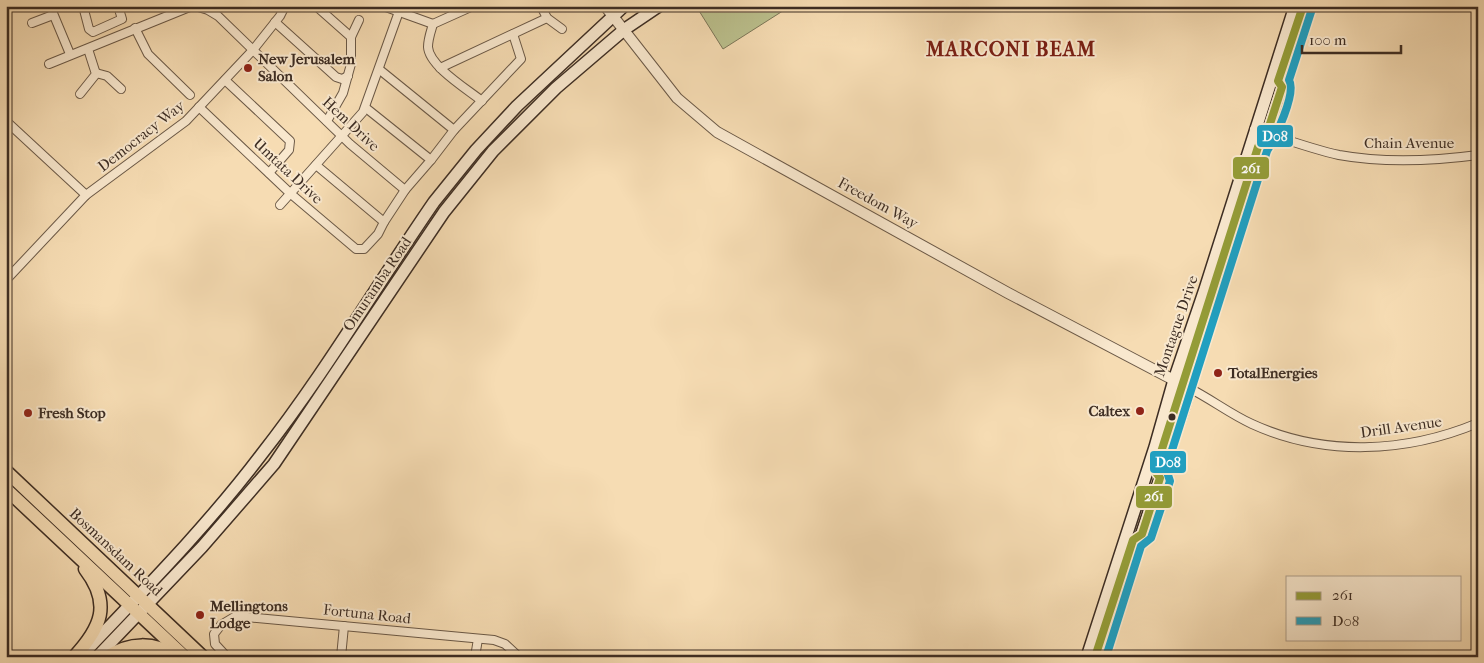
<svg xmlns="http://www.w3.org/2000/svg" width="1484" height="663" font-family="'IM FELL French Canon',serif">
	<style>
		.green { fill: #bbc08d; stroke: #7c7658 }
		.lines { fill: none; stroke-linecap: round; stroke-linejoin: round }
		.minor-casing { stroke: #6b5947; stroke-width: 10 }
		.tertiary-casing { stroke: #6b5947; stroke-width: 12 }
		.secondary-casing { stroke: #3d2d23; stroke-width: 14 }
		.primary-casing { stroke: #3d2d23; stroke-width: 15 }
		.minor { stroke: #f9e8ce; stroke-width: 8 }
		.tertiary { stroke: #f9e8ce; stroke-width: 10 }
		.secondary { stroke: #f9e8ce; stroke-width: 11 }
		.primary { stroke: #f6dcb3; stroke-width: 12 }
		.bus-1-casing { stroke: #f9e8ce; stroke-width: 11 }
		.bus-2-casing { stroke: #f9e8ce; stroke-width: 11 }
		.bus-1 { stroke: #949c37; stroke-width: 8 }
		.bus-2 { stroke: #219fc0; stroke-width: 8 }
		.poi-dot { fill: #8f2418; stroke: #f9e8ce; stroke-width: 2 }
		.bus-dot { fill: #3d2d23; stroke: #f9e8ce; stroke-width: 2 }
		.labels { text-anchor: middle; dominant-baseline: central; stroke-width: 4; stroke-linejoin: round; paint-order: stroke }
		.poi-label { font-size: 15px; font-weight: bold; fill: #3d2d23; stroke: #f9e8ce; text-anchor: start }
		.street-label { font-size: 15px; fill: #3d2d23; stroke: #f9e8ce }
		.district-label { font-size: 20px; font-weight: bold; letter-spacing: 1px; fill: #7a1f14; stroke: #f9e8ce }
		.line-badge { stroke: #f9e8ce; stroke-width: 2 }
		.badge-label { font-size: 14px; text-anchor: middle; font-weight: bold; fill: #fff }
	</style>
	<rect width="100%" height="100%" fill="#f6dcb3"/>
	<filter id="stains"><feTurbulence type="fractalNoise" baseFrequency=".004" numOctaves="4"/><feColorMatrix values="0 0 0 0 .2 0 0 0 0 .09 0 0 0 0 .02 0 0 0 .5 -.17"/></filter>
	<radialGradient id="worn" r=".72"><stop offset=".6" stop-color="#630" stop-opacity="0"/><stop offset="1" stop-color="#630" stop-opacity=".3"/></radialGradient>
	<!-- green -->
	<path class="green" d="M696 6H789V7L723 49Z"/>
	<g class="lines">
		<defs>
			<g id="minor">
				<path d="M50 6 70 54"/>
				<path d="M83 6 89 29 93 32 122 19 118 6"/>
				<path d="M195 6 208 10 218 16 350 144 405 190 384 222"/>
				<path d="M316 6 351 37"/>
				<path d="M383 6 433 24"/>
				<path d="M541 6 547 18 562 29"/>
				<path d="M275 22 336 77 342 79 348 76"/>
				<path d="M32 23 53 15"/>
				<path d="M433 24C431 31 428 39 428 47 429 66 467 89 482 101"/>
				<path d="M433 24 473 6"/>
				<path d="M135 28 148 54 190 95"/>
				<path d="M49 64 192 6"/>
				<path d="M440 68 547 18"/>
				<path d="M380 70 454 130"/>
				<path d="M96 73 107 76 121 89"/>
				<path d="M225 80 290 141 289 150 269 173"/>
				<path d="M80 94 96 74 88 49"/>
				<path d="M199 107 291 194 356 249H364L378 234 384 222 316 165"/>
				<path d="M366 108 431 160 405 190"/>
				<path d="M6 121 86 195"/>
				<path d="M327 121 343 93 351 64V37L359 20"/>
				<path d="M1254 129C1282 138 1311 149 1339 155 1383 163 1433 161 1478 155"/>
				<path d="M431 160 454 130 521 59 513 34"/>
				<path d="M280 205 363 112 401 6"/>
				<path d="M6 280 86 195 186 121 253 50 280 16 285 6"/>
				<path d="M1189 388C1211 399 1230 414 1252 424 1324 457 1406 453 1478 423"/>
				<path d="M227 657 215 644 214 634 221 625 236 616 494 640 505 644 519 657"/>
				<path d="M341 657 344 626"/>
				<path d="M475 657 478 639"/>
			</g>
			<path id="tertiary" d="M605 6 677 98 717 132 1008 293 1189 388"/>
			<g id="secondary">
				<path d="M85 652C145 589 208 525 261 455 324 375 376 286 434 202L476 150 517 106 624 6"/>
				<path d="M97 657 202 547 274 464 444 212 493 151 556 88 625 29 659 6"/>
				<path d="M1087 657 1155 447 1174 380 1205 289 1295 6"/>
				<path d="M1101 657 1184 406 1267 133 1308 6"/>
			</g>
			<g id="primary">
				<path d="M6 471 203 657"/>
				<path d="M6 489 185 657"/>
				<path d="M74 657C101 628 112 604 85 569"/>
				<path d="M107 657C129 642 154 641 177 657"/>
			</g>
		</defs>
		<!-- minor casing -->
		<use href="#minor" class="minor-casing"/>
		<!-- tertiary casing -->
		<use href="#tertiary" class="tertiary-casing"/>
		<!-- secondary casing -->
		<use href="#secondary" class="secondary-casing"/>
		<!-- primary casing -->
		<use href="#primary" class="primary-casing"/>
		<!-- minor -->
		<use href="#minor" class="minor"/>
		<!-- tertiary -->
		<use href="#tertiary" class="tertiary"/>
		<!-- secondary -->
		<use href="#secondary" class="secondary"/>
		<!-- primary -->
		<use href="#primary" class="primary"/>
		<defs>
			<path id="bus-1" d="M1095 657 1133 540 1142 534 1160 478 1155 471 1258 147 1267 133 1282 87 1278 81 1303 6"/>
			<path id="bus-2" d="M1106 657 1141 546 1151 538 1170 481 1166 469 1267 151C1275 138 1297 93 1289 80L1312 9"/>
		</defs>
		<!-- bus-1 casing -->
		<use href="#bus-1" class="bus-1-casing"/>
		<!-- bus-2 casing -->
		<use href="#bus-2" class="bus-2-casing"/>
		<!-- bus-1 -->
		<use href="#bus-1" class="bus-1"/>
		<!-- bus-2 -->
		<use href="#bus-2" class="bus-2"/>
	</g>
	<!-- markers -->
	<g class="poi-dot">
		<circle cx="248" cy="68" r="5"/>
		<circle cx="1218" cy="373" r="5"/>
		<circle cx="1140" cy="411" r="5"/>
		<circle cx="28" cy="413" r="5"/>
		<circle cx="200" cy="615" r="5"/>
	</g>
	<circle class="bus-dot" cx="1172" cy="417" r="4.5"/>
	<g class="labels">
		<!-- poi labels -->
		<g class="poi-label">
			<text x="258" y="59">New Jerusalem<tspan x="258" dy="17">Salon</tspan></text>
			<text x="1228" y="373">TotalEnergies</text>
			<text x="1130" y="411" text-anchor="end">Caltex</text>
			<text x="38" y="413">Fresh Stop</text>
			<text x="210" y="606">Mellingtons<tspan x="210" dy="17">Lodge</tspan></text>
		</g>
		<!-- street labels -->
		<g class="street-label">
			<text transform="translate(351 124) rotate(43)">Hem Drive</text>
			<text transform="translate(141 136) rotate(-38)">Democracy Way</text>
			<text x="1409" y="143">Chain Avenue</text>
			<text transform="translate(288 171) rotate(43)">Umtata Drive</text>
			<text transform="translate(878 203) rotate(29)">Freedom Way</text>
			<text transform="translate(377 284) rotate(-56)">Omuramba Road</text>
			<text transform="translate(1176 326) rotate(-71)">Montague Drive</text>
			<text transform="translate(1401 427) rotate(-8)">Drill Avenue</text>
			<text transform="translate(116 552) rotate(43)">Bosmansdam Road</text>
			<text transform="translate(367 614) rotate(6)">Fortuna Road</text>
		</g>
		<!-- district labels -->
		<g class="district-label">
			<text x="1011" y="49">MARCONI BEAM</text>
		</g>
	</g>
	<g class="line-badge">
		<rect x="1256" y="124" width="38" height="24" rx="5" fill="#219fc0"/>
		<rect x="1232" y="156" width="38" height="24" rx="5" fill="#949c37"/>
		<rect x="1149" y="450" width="38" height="24" rx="5" fill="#219fc0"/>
		<rect x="1135" y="485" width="38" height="24" rx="5" fill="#949c37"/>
	</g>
	<g class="badge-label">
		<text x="1275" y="141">D08</text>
		<text x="1251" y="173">261</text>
		<text x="1168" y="467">D08</text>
		<text x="1154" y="501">261</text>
	</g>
	<!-- margin -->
	<rect width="1484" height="663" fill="none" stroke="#f6dcb3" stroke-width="25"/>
	<rect x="8" y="8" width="1469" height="648" fill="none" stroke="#3d2d23" stroke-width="2.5"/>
	<rect x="12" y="12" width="1459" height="638" fill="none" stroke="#3d2d23"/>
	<!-- legend -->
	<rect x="1286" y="576" width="175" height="65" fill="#f9e8ce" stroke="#ae9d8a"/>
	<rect x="1296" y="592" width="25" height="8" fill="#949c37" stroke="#ae9d8a"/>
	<text x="1332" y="600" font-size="15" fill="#3d2d23">261</text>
	<rect x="1296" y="617" width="25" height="8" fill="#219fc0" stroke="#ae9d8a"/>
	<text x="1332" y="626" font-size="15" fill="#3d2d23">D08</text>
	<!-- scale -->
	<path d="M1302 45v8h99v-8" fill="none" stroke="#3d2d23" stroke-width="2.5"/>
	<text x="1309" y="45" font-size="15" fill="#3d2d23" stroke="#f9e8ce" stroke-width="4" paint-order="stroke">100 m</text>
	<rect width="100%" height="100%" filter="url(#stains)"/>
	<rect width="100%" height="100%" fill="url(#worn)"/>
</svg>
